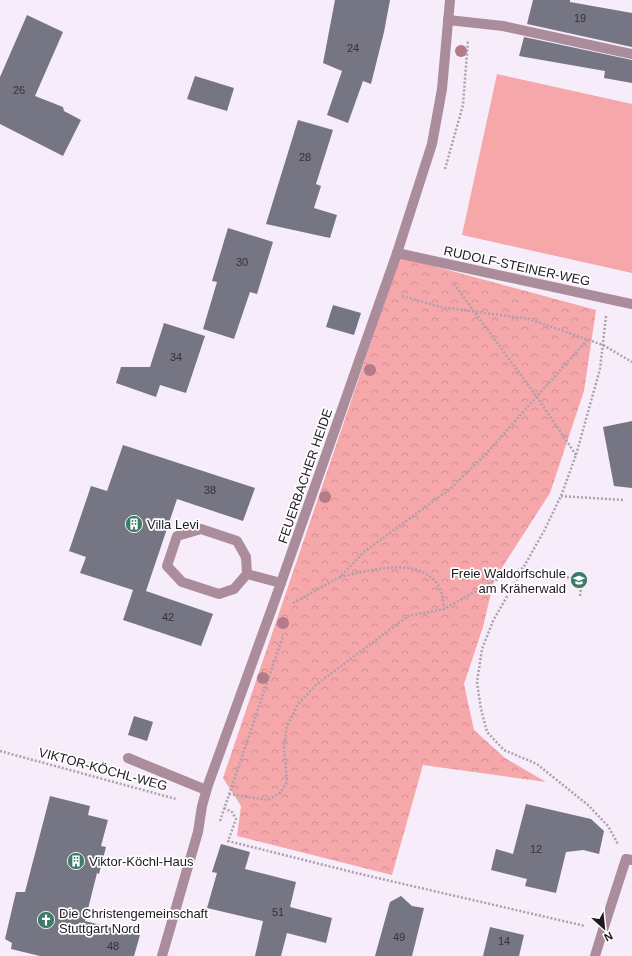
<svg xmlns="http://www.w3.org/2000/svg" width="632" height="956" font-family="Arial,sans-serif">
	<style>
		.grass { fill: #f5a7aa }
		.park { fill: url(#park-crowns) }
		.building { fill: #757583 }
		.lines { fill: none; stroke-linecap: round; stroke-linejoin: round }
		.path { stroke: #aaa1ac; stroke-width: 2.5; stroke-dasharray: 2 2; stroke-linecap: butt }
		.service { stroke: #aa8c9b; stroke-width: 10 }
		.minor { stroke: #aa8c9b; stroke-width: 10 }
		.tree { fill: #b37c8a }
		.labels { text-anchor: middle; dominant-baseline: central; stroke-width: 3.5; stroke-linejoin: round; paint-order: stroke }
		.number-label { font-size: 11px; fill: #343138 }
		.street-label { font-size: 13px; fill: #1e1a1f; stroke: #fff }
		.poi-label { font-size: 13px; fill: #1e1a1f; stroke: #fff; text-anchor: start }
	</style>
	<defs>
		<pattern id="park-crowns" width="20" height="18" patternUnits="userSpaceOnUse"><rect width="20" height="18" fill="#f5a7aa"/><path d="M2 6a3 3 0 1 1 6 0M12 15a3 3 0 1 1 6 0" fill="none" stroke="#d28f92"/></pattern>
	</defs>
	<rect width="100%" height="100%" fill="#f7ecfa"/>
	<!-- grass -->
	<path class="grass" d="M497 74 632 104V273L462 235Z"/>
	<!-- park -->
	<path class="park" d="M400 257 596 310 584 391 550 493 494 580 483 627 464 684 474 730 505 758 546 782 423 765 392 875 237 836 241 806 223 778Z"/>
	<!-- building -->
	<g class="building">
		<path d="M335 0H390L384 32 371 84 363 81 348 123 327 115 342 71 323 63Z"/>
		<path d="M533 0H570V2L632 13V47L527 24Z"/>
		<path d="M27 15 63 32 35 96 63 107 64 111 81 120 63 156 0 124V77Z"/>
		<path d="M524 37 632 60V83L604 78 605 71 519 56Z"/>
		<path d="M195 76 234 88 227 111 187 99Z"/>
		<path d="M298 120 333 130 316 184 321 186 314 208 337 215 330 238 266 224Z"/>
		<path d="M228 228 273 242 257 294 250 292 234 339 203 329 217 282 212 281Z"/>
		<path d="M333 305 361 313 354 335 326 327Z"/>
		<path d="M164 323 205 336 186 393 160 385 156 397 116 383 121 367H150Z"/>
		<path d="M632 421V488L614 486 603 427Z"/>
		<path d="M123 445 255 488 243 521 177 499 146 591 213 614 201 646 123 620 133 590 80 573 86 557 69 551 91 486 107 491Z"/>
		<path d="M134 716 153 722 147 741 128 735Z"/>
		<path d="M50 796 90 806 88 815 108 820 101 846 106 847 99 874 97 873 85 921 140 935 134 956H40L11 949 12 943 5 939 16 892H25Z"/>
		<path d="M526 804 591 819 604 831 599 854 583 850 566 852 556 893 525 886 527 879 491 870 496 849 513 854Z"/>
		<path d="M221 844 250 852 245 869 296 882 290 907 332 918 326 943 287 933 281 956H255L263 921 207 908 217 873 212 872Z"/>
		<path d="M401 896 412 906 424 908 412 956H375L390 902Z"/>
		<path d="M490 927 524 935 519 956H483Z"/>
	</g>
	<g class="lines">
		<!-- path -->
		<g class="path">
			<path d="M445 169 463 105 468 40"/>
			<path d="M454 284 537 397 576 455"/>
			<path d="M402 296 441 307 529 319 603 345 632 362"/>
			<path d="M606 316 600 369 576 455 561 496 544 531 493 621 482 649 477 682 481 709 487 732 504 750 537 764 588 805 608 826 618 844"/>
			<path d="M561 496 623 500"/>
			<path d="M340 577C367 571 413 557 435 581 442 589 443 599 444 609"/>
			<path d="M293 603 340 577 365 551 450 489 485 455 587 340"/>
			<path d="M0 751 176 799"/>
			<path d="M229 794 268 800 280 793 287 782 284 748 287 726 298 704 317 684 408 616 444 609 494 581 523 568 549 578 582 577 580 597"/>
			<path d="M224 808 232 812 236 819 228 841 356 873 585 926"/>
			<path d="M220 821 283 636"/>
		</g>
		<!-- service -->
		<g class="service">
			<path d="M448 20 503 26 632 54"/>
			<path d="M247 574 234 589 219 594 182 582 167 566 177 536 201 529 237 541 246 557 247 574 281 583"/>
			<path d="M128 758 206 790"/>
			<path d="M595 956 603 930"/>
		</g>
		<!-- minor -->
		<g class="minor">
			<path d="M397 253 632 304"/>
			<path d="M603 930 626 859 632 860"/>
			<path d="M162 956 198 832 202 806 208 785 276 597 397 253 432 144 442 89 450 0"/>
		</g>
	</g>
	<!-- trees -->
	<g class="tree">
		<circle cx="461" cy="51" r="6"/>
		<circle cx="370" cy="370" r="6"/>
		<circle cx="325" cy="497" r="6"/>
		<circle cx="283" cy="623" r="6"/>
		<circle cx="263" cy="678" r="6"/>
	</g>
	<!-- icons -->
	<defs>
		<symbol id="building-disc" viewBox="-11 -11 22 22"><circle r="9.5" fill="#3d7b67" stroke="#fff"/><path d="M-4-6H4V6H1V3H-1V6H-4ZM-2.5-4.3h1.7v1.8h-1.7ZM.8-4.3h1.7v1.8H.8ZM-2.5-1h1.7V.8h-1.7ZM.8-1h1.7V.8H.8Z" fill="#fff"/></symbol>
		<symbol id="school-disc" viewBox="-11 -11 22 22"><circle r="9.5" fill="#3d7b67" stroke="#fff"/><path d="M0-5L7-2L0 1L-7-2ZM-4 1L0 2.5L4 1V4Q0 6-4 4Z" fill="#fff"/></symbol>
		<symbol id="church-disc" viewBox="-11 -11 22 22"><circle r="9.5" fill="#3d7b67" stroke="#fff"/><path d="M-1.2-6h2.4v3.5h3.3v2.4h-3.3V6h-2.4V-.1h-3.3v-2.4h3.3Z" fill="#fff"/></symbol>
	</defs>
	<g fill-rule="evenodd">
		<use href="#building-disc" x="124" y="514" width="20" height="20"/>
		<use href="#school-disc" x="569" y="570" width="20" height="20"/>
		<use href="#building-disc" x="66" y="851" width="20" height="20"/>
		<use href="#church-disc" x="36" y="910" width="20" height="20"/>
	</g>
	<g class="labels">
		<!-- number labels -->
		<g class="number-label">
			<text x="580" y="18">19</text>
			<text x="353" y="48">24</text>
			<text x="19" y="90">26</text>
			<text x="305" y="157">28</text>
			<text x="242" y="262">30</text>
			<text x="176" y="357">34</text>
			<text x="210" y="490">38</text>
			<text x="168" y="617">42</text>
			<text x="536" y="849">12</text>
			<text x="278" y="912">51</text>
			<text x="399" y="937">49</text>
			<text x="504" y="941">14</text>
			<text x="113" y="946">48</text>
		</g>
		<!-- street labels -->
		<g class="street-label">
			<text transform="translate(517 266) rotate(12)">RUDOLF-STEINER-WEG</text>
			<text transform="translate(305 476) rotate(-71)">FEUERBACHER HEIDE</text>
			<text transform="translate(103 769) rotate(15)">VIKTOR-KÖCHL-WEG</text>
		</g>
		<!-- poi labels -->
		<g class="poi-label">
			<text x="147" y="524">Villa Levi</text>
			<text x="566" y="573" text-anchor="end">Freie Waldorfschule<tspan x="566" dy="15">am Kräherwald</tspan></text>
			<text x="89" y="861">Viktor-Köchl-Haus</text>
			<text x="59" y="913">Die Christengemeinschaft<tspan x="59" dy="15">Stuttgart Nord</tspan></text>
		</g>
	</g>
	<!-- north arrow -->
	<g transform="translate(604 928) rotate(153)" stroke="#ffffff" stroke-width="3" paint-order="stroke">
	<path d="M0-3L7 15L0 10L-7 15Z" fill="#1e1a1f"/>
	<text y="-6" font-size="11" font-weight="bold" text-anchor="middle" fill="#1e1a1f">N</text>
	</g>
</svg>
